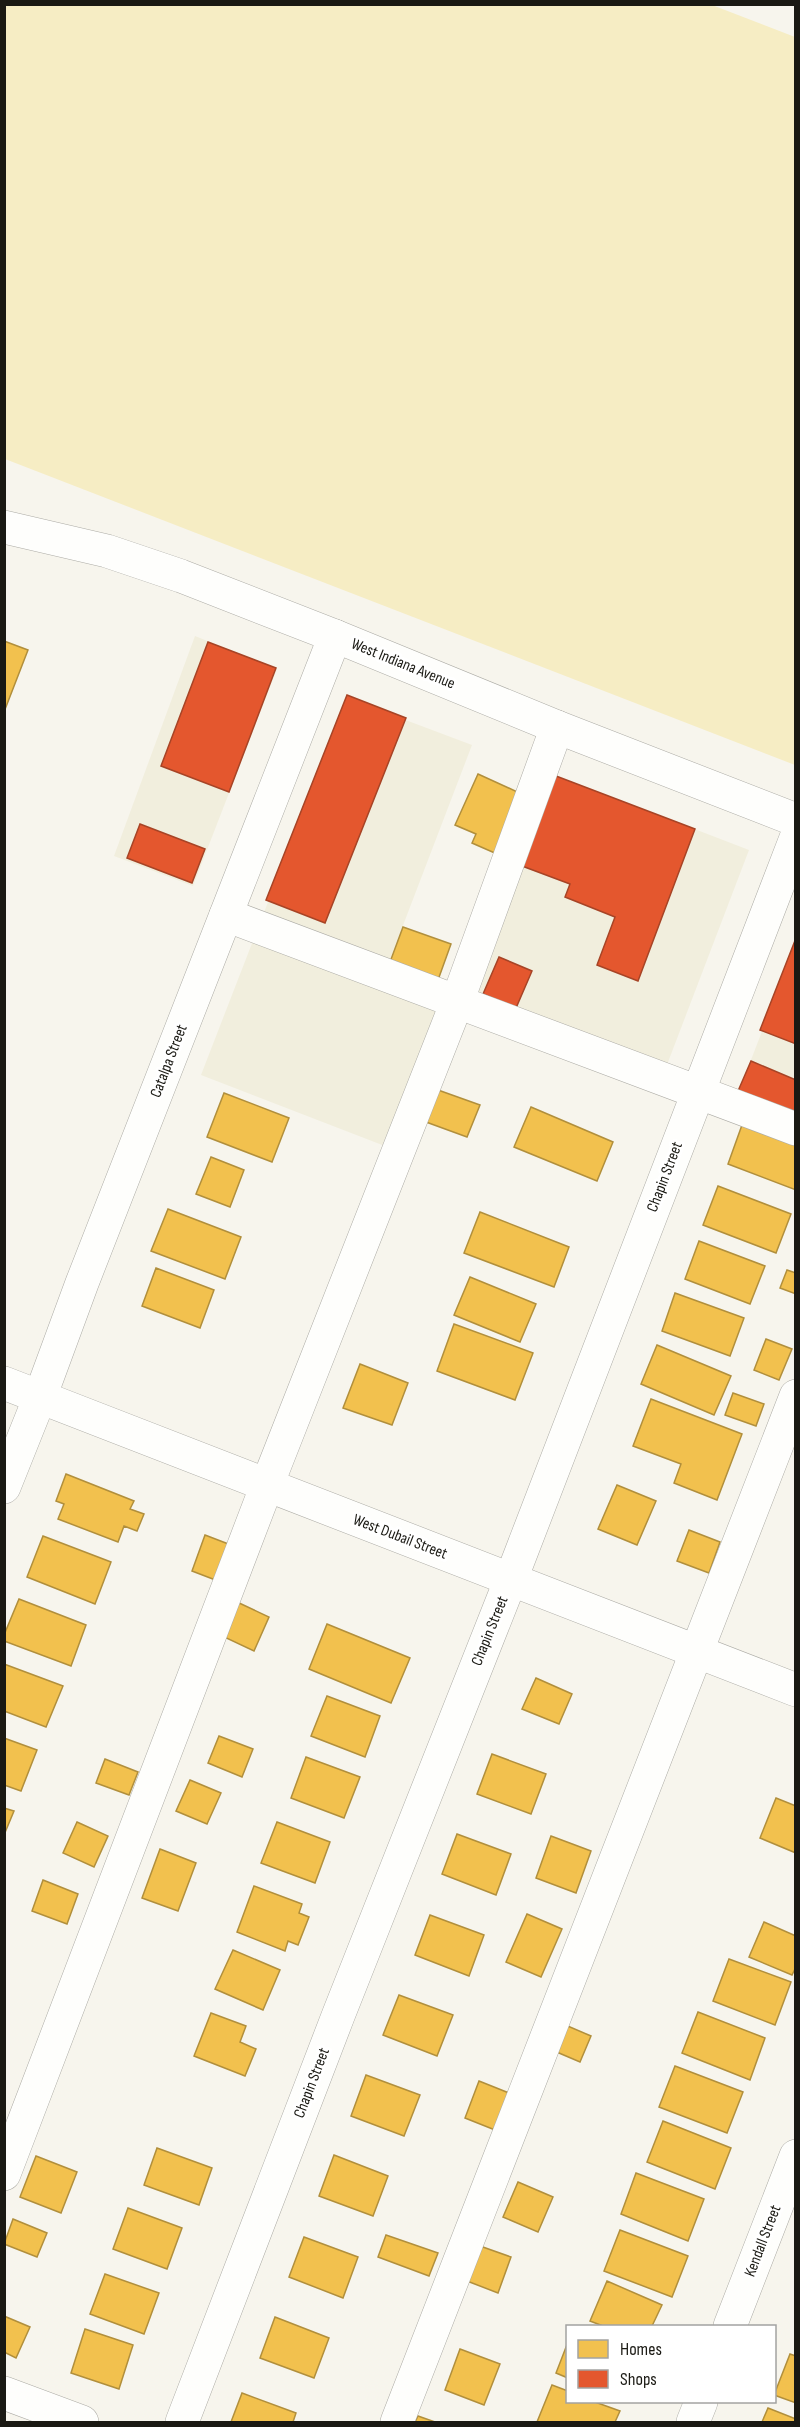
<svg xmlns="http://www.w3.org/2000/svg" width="800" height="2427" font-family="'Sofia Sans Condensed',sans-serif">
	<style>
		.built { fill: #f1eedd }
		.green { fill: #f6edc4 }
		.homes { fill: #f2c14e; stroke: #b18f3c; stroke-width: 1.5 }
		.shops { fill: #e4572e; stroke: #a74426; stroke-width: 1.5 }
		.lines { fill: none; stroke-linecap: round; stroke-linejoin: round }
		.minor-casing { stroke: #adaca6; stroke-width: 34 }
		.minor { stroke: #fefefc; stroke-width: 33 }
		.labels { text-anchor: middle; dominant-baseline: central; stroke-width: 6; stroke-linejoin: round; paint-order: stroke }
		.street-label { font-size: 16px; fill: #1a1913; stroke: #fff }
	</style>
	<rect width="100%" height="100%" fill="#f7f5ed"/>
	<!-- built -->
	<g class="built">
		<path d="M195 636 277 669 193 886 114 856Z"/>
		<path d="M347 698 472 745 389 962 450 987 390 1148 201 1075Z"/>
		<path d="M554 775 749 850 665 1070 473 997Z"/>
		<path d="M795 946V1118L737 1096Z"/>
	</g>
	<!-- green -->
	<path class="green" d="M712 5 795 37V765L5 459V5Z"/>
	<!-- homes -->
	<g class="homes">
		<path d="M4 641 28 650 4 712Z"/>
		<path d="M478 774 524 795 497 854 472 843 476 834 455 825Z"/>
		<path d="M403 927 451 944 438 980 390 962Z"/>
		<path d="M438 1090 480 1105 467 1137 426 1122Z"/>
		<path d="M224 1093 289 1118 272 1162 207 1137Z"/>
		<path d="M531 1107 613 1142 597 1181 514 1147Z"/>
		<path d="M742 1125 796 1145V1190L728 1164Z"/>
		<path d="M211 1157 244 1170 230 1207 196 1194Z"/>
		<path d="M718 1186 791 1214 776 1253 703 1225Z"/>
		<path d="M168 1209 241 1237 225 1279 151 1251Z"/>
		<path d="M480 1212 569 1247 554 1287 464 1253Z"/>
		<path d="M699 1241 765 1266 750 1304 685 1279Z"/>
		<path d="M156 1268 214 1290 200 1328 142 1306Z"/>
		<path d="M787 1270 796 1273V1294L780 1288Z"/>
		<path d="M470 1277 536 1304 520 1342 454 1315Z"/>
		<path d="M675 1293 744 1318 730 1356 662 1331Z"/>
		<path d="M454 1324 533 1353 515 1400 437 1371Z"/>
		<path d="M766 1339 792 1349 779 1380 754 1370Z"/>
		<path d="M657 1345 731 1376 714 1415 641 1384Z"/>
		<path d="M360 1364 408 1383 392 1425 343 1408Z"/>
		<path d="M733 1393 764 1404 756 1426 725 1415Z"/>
		<path d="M651 1399 742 1434 717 1500 674 1483 681 1464 633 1446Z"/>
		<path d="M66 1474 134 1501 130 1509 144 1514 137 1531 124 1526 118 1542 58 1519 64 1504 56 1501Z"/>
		<path d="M617 1485 656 1501 637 1545 598 1529Z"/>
		<path d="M689 1530 720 1542 709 1573 677 1561Z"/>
		<path d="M205 1535 231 1545 218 1581 192 1571Z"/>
		<path d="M43 1536 111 1562 95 1604 27 1577Z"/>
		<path d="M19 1599 86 1625 71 1666 4 1641V1635Z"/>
		<path d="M237 1602 269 1617 254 1651 222 1636Z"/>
		<path d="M327 1624 410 1658 391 1703 309 1669Z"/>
		<path d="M4 1664 63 1686 46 1727 4 1711Z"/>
		<path d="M536 1678 572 1694 559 1724 522 1709Z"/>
		<path d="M327 1696 380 1716 365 1757 311 1736Z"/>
		<path d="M219 1736 253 1749 242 1777 208 1763Z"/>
		<path d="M4 1738 37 1750 21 1791 4 1785Z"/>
		<path d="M492 1754 546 1774 531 1814 477 1794Z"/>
		<path d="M306 1757 360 1777 344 1818 291 1798Z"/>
		<path d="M105 1759 138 1772 129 1795 96 1783Z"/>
		<path d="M190 1780 221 1793 207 1824 176 1811Z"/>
		<path d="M776 1798 796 1806V1853L760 1838Z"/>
		<path d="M4 1808 14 1811 4 1835Z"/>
		<path d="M77 1822 108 1836 94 1867 63 1853Z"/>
		<path d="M277 1822 330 1842 315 1883 261 1863Z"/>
		<path d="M457 1834 511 1854 496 1895 442 1874Z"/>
		<path d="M551 1836 591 1851 576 1893 536 1878Z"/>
		<path d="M160 1849 196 1863 178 1911 142 1898Z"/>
		<path d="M43 1880 78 1894 67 1924 32 1911Z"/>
		<path d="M254 1886 302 1904 299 1913 309 1917 298 1945 288 1941 285 1951 237 1932Z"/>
		<path d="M527 1914 562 1929 541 1977 506 1962Z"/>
		<path d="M430 1915 484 1935 469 1976 415 1955Z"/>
		<path d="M764 1922 796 1936V1967L792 1975 749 1957Z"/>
		<path d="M233 1950 280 1970 263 2010 215 1989Z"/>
		<path d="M729 1959 791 1982 775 2025 713 2001Z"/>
		<path d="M399 1995 453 2015 437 2056 383 2035Z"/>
		<path d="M698 2012 765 2038 750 2080 682 2053Z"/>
		<path d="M211 2013 246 2026 240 2042 256 2049 245 2076 194 2056Z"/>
		<path d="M563 2024 591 2036 580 2062 552 2050Z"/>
		<path d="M675 2066 743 2092 727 2133 659 2107Z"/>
		<path d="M366 2075 420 2095 404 2136 351 2116Z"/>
		<path d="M479 2081 509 2093 495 2130 465 2118Z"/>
		<path d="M663 2121 731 2148 715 2189 647 2162Z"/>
		<path d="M157 2148 212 2168 199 2205 144 2185Z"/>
		<path d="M334 2155 388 2176 373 2216 319 2196Z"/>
		<path d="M36 2156 77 2172 61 2213 20 2197Z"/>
		<path d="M636 2173 704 2199 688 2241 621 2214Z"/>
		<path d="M518 2182 553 2197 538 2232 503 2217Z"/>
		<path d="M128 2208 182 2228 167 2269 113 2249Z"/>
		<path d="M13 2219 47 2233 37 2257 4 2244Z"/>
		<path d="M620 2230 688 2256 672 2297 604 2271Z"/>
		<path d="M386 2235 438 2253 429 2276 378 2257Z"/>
		<path d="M304 2237 358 2257 343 2298 289 2277Z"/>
		<path d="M480 2246 511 2257 498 2293 467 2281Z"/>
		<path d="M105 2274 159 2293 144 2334 90 2314Z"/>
		<path d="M607 2281 662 2305 652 2326H603L590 2321Z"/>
		<path d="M4 2316 30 2327 16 2358 4 2352Z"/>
		<path d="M275 2317 329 2338 314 2378 260 2358Z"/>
		<path d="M85 2329 133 2345 119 2389 71 2373Z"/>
		<path d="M568 2342V2378L556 2373Z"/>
		<path d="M460 2349 500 2364 484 2405 445 2390Z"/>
		<path d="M790 2354 796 2356V2403L774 2395Z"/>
		<path d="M552 2385 568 2391V2402H595L620 2411 615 2422H537Z"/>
		<path d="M242 2393 296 2413 293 2422H231Z"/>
		<path d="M768 2408 796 2419V2422H762Z"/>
		<path d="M418 2416 435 2422H415Z"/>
	</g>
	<!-- shops -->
	<g class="shops">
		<path d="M208 642 276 668 229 792 161 766Z"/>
		<path d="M347 695 406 718 325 923 266 900Z"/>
		<path d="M556 776 695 829 638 981 597 965 615 917 565 897 570 884 522 866Z"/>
		<path d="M140 824 205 849 192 883 127 858Z"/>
		<path d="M796 938V1044L760 1030Z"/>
		<path d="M499 957 532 971 516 1008 483 994Z"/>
		<path d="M751 1061 796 1080V1116L738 1091Z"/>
	</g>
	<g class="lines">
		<defs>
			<g id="minor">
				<path d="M4 527 107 551 181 576 335 636 557 727 796 820"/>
				<path d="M226 915 796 1129"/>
				<path d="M4 1383 796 1690"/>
				<path d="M4 1487 40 1397 82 1283 335 636"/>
				<path d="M4 2174 267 1485 457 1002 557 727"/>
				<path d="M730 2326 796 2156"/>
				<path d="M4 2393 82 2422"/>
				<path d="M182 2422 338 2016 511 1579 796 838"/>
				<path d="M397 2422 796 1396"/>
				<path d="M693 2422 701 2402"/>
			</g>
		</defs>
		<!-- minor casing -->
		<use href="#minor" class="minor-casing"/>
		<!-- minor -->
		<use href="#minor" class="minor"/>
	</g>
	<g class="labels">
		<!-- street labels -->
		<g class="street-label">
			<text transform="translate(403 664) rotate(22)">West Indiana Avenue</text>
			<text transform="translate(169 1061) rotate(-69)">Catalpa Street</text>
			<text transform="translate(665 1177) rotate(-69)">Chapin Street</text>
			<text transform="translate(400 1537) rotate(21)">West Dubail Street</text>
			<text transform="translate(490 1631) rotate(-68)">Chapin Street</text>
			<text transform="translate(312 2083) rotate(-69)">Chapin Street</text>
			<text transform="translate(763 2241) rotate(-69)">Kendall Street</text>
		</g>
	</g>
	<!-- border -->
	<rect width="800" height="2427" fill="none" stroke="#1a1913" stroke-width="12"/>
	<!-- legend -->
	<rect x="566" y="2325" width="210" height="78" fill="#ffffff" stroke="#a3a3a1" stroke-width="1.5"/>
	<rect x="578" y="2340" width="30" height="18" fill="#f2c14e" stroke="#a3a3a1" stroke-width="1.5"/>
	<text x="620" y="2355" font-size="18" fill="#1a1913">Homes</text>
	<rect x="578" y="2370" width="30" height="18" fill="#e4572e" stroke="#a3a3a1" stroke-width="1.5"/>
	<text x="620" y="2385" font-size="18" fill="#1a1913">Shops</text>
</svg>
